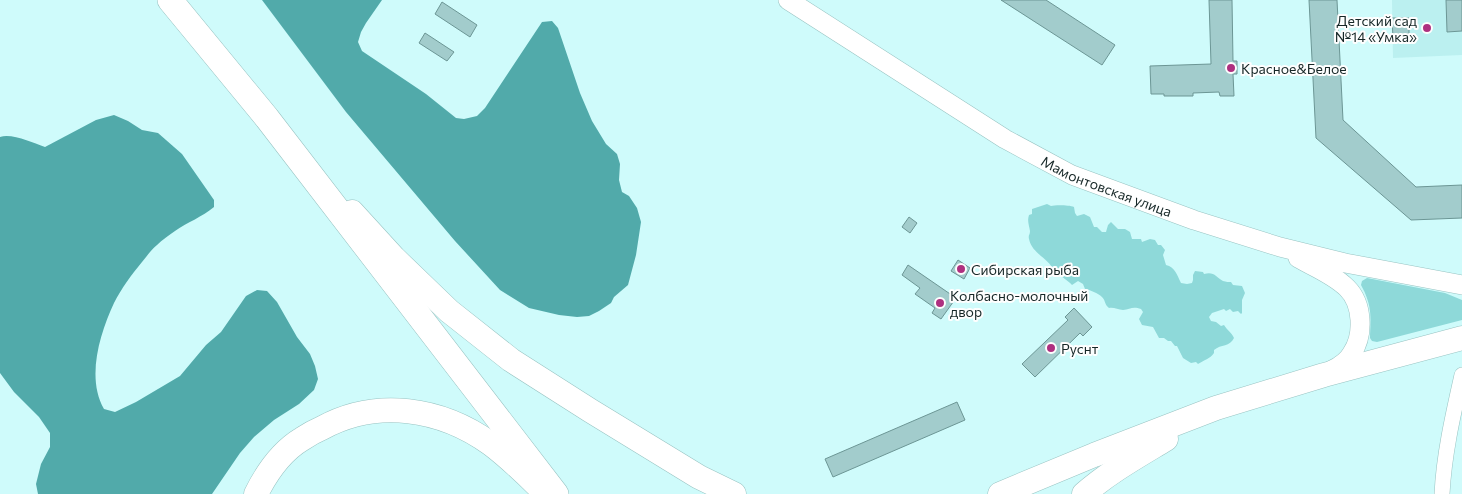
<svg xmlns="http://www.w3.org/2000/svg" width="1462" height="494" font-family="Commissioner,sans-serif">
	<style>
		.built { fill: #bbf0f0 }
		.green { fill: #8ed9d9 }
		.water { fill: #51aaaa }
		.building { fill: #a2cccc; stroke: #6c9695 }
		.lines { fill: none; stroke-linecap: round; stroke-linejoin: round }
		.minor-casing { stroke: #98c3c2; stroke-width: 16 }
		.tertiary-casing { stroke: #98c3c2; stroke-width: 20 }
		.primary-casing { stroke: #98c3c2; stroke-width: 25 }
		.trunk-casing { stroke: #98c3c2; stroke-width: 26 }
		.minor { stroke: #fff; stroke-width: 15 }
		.tertiary { stroke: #fff; stroke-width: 19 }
		.primary { stroke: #fff; stroke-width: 24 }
		.trunk { stroke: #fff; stroke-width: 25 }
		.poi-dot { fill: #ae3080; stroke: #fefefe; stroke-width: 2 }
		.labels { text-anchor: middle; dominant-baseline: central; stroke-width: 4; stroke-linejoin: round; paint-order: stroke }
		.poi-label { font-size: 14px; fill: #162727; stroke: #fefefe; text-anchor: start }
		.street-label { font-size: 14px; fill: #162727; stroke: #fefefe }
	</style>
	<rect width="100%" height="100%" fill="#cffbfb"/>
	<!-- built -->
	<path class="built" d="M1392 0H1462V55L1393 58Z"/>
	<!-- green -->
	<g class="green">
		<path d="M1047 204 1051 206C1055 205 1069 205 1074 207L1075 213 1077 216 1084 214 1090 217 1094 227H1097L1102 232H1106L1108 225 1111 222 1118 229H1125L1130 232 1132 239H1141L1142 242 1150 239 1155 240 1158 245H1161L1165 250 1163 255 1166 265C1175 267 1177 275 1181 283L1187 284 1192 283 1193 280V275L1195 271 1203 272 1204 274C1214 271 1216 277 1223 281 1226 282 1229 282 1231 282L1233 285 1242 286 1245 293 1242 300V313L1241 314 1238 311 1233 312 1230 309 1226 311 1224 309 1212 313 1209 317 1211 321 1216 322 1221 326 1224 325C1227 330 1232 333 1234 338 1230 347 1221 344 1214 350V353C1210 359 1204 360 1198 364L1196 362 1191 363 1183 358 1177 346H1175L1171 341H1168L1164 338H1159L1153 327 1142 325 1139 319 1143 312 1141 309C1133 306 1130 309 1123 310 1118 310 1114 307 1109 308 1104 304 1106 301 1102 297 1098 293 1090 290 1085 289L1083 284 1078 281 1072 285C1068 280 1061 278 1058 271H1054C1049 258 1032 254 1029 239 1028 235 1030 235 1030 231 1029 225 1027 221 1029 215L1032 214V209Z"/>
		<path d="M1367 278 1445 293 1462 300V320L1377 342 1372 341 1370 338C1371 316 1372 305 1361 285L1362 281Z"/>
	</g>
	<!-- water -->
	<g class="water">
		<path d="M262 0H382L366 23 361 32 358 42 362 51 426 94 456 118 464 119 477 116 485 108 542 22 552 21 558 28 580 93 592 121 606 144 617 154 620 164 619 180 622 192 629 196 637 208 641 222 636 255 628 285 614 297 611 303 599 311 589 316 577 317 559 315 529 308 500 290 455 241 346 112Z"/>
		<path d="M114 115 128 121 142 130 158 133 182 154 214 200V207C202 217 188 222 175 231 169 235 162 240 157 245 151 250 147 256 142 262 132 274 121 289 114 303 100 333 86 378 104 409L115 412 136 402 180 376 206 345 221 332 246 296 257 290 267 291 277 302 297 337 310 354 315 366 318 379 314 390 299 404 274 420 254 437 240 453 212 494H38L36 484 41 464 50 447V433L39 417 14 392 0 373V137C12 133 33 143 45 147L96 120Z"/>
	</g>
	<!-- building -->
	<g class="building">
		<path d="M1001 0H1046L1115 45 1102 65Z"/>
		<path d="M1209 0H1232L1233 61H1237V74H1233L1234 96H1220L1219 92 1193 93V96H1164V94H1151L1150 66 1211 64Z"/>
		<path d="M1309 0H1337L1343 120 1416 187 1462 185V218L1411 220 1316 138Z"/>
		<path d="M1446 0H1462V31L1447 32Z"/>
		<path d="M442 2 477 25 470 37 435 14Z"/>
		<path d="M1392 18H1409V38H1393Z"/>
		<path d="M425 33 454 52 447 61 419 43Z"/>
		<path d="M909 217 917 223 910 233 902 227Z"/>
		<path d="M958 260 970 268 964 279 951 271Z"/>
		<path d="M908 265 956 298 941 319 932 313 935 308 915 294 920 288 902 275Z"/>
		<path d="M1074 308 1092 327 1083 336 1080 333 1035 377 1022 364 1068 320 1065 317Z"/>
		<path d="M957 402 965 420 833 477 825 459Z"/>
	</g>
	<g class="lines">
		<defs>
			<path id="minor" d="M1442 494C1444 454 1453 415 1462 375"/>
			<g id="tertiary">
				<path id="s1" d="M788 0 1005 139 1072 175 1194 220 1280 247 1345 263 1462 285"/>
				<path d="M1298 258C1314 267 1334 275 1347 288 1363 304 1364 335 1352 353 1347 362 1340 366 1332 370"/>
			</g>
			<g id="primary">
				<path d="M352 212 394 258 449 311 511 360 591 411 699 477 734 494"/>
				<path d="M256 494C266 474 282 451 302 439 308 435 315 431 322 428 377 398 441 408 491 444 511 459 528 476 545 493"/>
				<path d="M1000 494 1094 455 1216 408 1324 375 1462 338"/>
				<path d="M1084 494C1109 472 1138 456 1166 439"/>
			</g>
			<path id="trunk" d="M170 0 267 118 556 494"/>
		</defs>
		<!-- minor casing -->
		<use href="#minor" class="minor-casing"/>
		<!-- tertiary casing -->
		<use href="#tertiary" class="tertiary-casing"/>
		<!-- primary casing -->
		<use href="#primary" class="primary-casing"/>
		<!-- trunk casing -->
		<use href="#trunk" class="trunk-casing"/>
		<!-- minor -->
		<use href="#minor" class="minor"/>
		<!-- tertiary -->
		<use href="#tertiary" class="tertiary"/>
		<!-- primary -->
		<use href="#primary" class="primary"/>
		<!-- trunk -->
		<use href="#trunk" class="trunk"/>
	</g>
	<!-- markers -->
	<g class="poi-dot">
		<circle cx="1427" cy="28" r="5"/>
		<circle cx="1231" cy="68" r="5"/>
		<circle cx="961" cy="269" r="5"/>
		<circle cx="940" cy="303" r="5"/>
		<circle cx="1051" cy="348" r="5"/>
	</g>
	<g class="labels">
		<!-- poi labels -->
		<g class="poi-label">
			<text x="1417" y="20" text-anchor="end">Детский сад<tspan x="1417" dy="16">№14 «Умка»</tspan></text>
			<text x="1241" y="68">Красное&amp;Белое</text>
			<text x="971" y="269">Сибирская рыба</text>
			<text x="950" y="295">Колбасно-молочный<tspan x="950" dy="16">двор</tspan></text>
			<text x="1061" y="348">Руснт</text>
		</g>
		<!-- street labels -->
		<g class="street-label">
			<text stroke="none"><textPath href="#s1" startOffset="370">Мамонтовская улица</textPath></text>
		</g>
	</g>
</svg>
